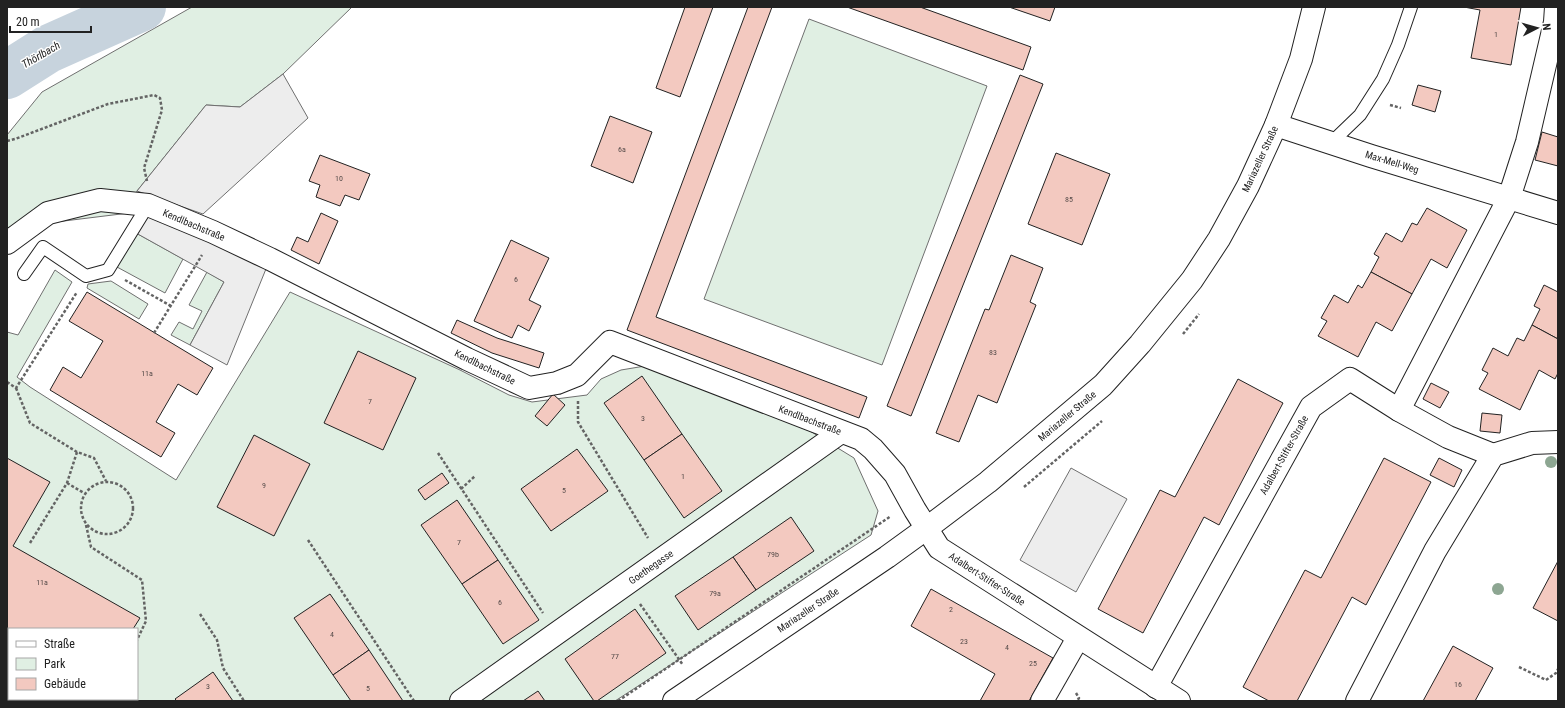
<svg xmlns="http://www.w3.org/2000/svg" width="1565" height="708" font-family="'Roboto Condensed',sans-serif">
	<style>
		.green { fill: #e0efe3; stroke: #6f6f6f; fill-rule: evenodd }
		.parking { fill: #ededed; stroke: #6f6f6f }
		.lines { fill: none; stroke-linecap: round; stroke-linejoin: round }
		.river { stroke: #c7d3dd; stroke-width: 48 }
		.building { fill: #f3c9c0; stroke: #222 }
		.service-casing { stroke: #222; stroke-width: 14 }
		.minor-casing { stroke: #222; stroke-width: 24 }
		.primary-casing { stroke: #222; stroke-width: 24 }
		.path { stroke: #646464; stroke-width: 2.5; stroke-dasharray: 3 2; stroke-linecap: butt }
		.service { stroke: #fff; stroke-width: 12 }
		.minor { stroke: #fff; stroke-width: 22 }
		.primary { stroke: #fff; stroke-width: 22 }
		.tree { fill: #8da692 }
		.labels { text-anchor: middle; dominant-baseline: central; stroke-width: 3; stroke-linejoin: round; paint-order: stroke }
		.number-label { font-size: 8px; fill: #564c4a }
		.street-label { font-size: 10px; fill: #222; stroke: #fff }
		.water-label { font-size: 11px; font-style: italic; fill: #222; stroke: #fff }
	</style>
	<rect width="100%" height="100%" fill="#fff"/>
	<!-- green -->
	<g class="green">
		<path d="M192 7H352L283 74 240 107 206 105 137 191 129 213 7 228V135L42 92Z"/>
		<path d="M809 19 987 86 882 365 704 299Z"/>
		<path d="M136 233 183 259 165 293 117 267Z"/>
		<path d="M55 270 72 282 17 377 30 387 176 480 290 292 460 370 509 395 532 402 587 395 601 379 621 370 645 366 810 431 854 458 878 511 871 535 615 701H7V332L18 335ZM9 629H137V699H9Z"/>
		<path d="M207 272 224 282 190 345 171 335 179 322 193 329 202 311 189 305Z"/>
		<path d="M111 281 148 304 139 319 87 288 88 284Z"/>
	</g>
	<!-- parking -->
	<g class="parking">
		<path d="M283 74 308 118 203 214 137 191 206 105 240 107Z"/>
		<path d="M148 205 270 259 227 365 190 345 224 282 136 233Z"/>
		<path d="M1071 468 1127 499 1076 592 1020 560Z"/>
	</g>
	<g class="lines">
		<!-- river -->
		<path class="river" d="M7 75 48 49 142 7"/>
	</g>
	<!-- building -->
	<g class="building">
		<path d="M685 7H713L680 97 656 88Z"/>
		<path d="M748 7H772L656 317 867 397 859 418 627 330Z"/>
		<path d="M847 7H920L1031 47 1023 70Z"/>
		<path d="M1009 7H1055L1050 21Z"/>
		<path d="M1464 7H1521L1511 65 1471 58 1480 10Z"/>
		<path d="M1020 75 1043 84 911 416 887 406Z"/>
		<path d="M1418 85 1441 91 1435 112 1412 105Z"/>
		<path d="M610 116 652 132 633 183 591 166Z"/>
		<path d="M1542 132 1558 137V166L1535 160Z"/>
		<path d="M1056 153 1110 174 1082 245 1028 224Z"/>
		<path d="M320 155 370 174 359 200 345 195 340 206 316 197 320 185 309 181Z"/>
		<path d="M1427 208 1467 230 1447 268 1431 259 1412 294 1371 272 1379 257 1374 254 1386 233 1402 242 1412 223 1417 225Z"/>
		<path d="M321 213 338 221 319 264 291 250 297 237 308 242Z"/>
		<path d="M511 240 549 258 529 300 541 306 529 331 518 325 512 338 474 321Z"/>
		<path d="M1011 255 1043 268 1030 302 1036 305 997 403 978 395 959 442 936 433 985 309 989 310Z"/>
		<path d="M1371 272 1412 294 1392 331 1376 322 1358 357 1318 336 1327 321 1321 318 1334 295 1348 303 1358 285 1362 288Z"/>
		<path d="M1544 285 1558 292V339L1532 325 1540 309 1534 306Z"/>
		<path d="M87 292 213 368 197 395 178 384 156 422 175 433 161 457 50 390 63 367 81 378 103 341 69 321Z"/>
		<path d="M457 320 497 338 544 353 539 368 492 353 451 333Z"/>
		<path d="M1532 325 1558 339V373L1555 379 1539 370 1520 410 1479 389 1488 373 1482 370 1493 348 1508 356 1517 338 1524 341Z"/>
		<path d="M358 351 416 378 383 450 324 423Z"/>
		<path d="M642 376 682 434 644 460 604 403Z"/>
		<path d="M1238 379 1283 403 1219 525 1204 517 1143 633 1098 609 1160 490 1175 497Z"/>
		<path d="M1431 383 1449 392 1440 408 1423 399Z"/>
		<path d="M553 394 565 405 547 426 535 416Z"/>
		<path d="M1482 413 1502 415 1500 433 1480 431Z"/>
		<path d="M682 434 722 491 684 518 644 460Z"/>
		<path d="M254 435 310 464 274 536 217 507Z"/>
		<path d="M577 449 608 491 551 531 521 489Z"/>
		<path d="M7 458 50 482 13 546 140 618 133 629H9V699H69L68 701H7Z"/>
		<path d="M1384 458 1431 482 1366 605 1352 597 1297 701H1269L1243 687 1305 570 1321 578Z"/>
		<path d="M1439 458 1462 470 1454 487 1430 475Z"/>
		<path d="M442 473 449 483 425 500 418 490Z"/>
		<path d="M457 500 498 560 462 584 421 525Z"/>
		<path d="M791 517 814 551 756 590 733 557Z"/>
		<path d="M733 557 756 590 698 630 675 596Z"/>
		<path d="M498 560 539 620 503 644 462 584Z"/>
		<path d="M1558 561V621L1533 608Z"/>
		<path d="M931 589 1053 658 1029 701H980L995 674 911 626Z"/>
		<path d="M330 594 369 650 333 675 294 618Z"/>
		<path d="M635 609 666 653 597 701H594L565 659Z"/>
		<path d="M1453 646 1493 668 1475 701H1423Z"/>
		<path d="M369 650 403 701H351L333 675Z"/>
		<path d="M213 672 233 701H177L175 699Z"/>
		<path d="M538 691 545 701H523Z"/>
	</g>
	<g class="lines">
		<defs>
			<g id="service">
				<path d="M1332 142 1360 115 1383 79 1398 45 1411 7"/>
				<path d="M24 274 43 247 86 276 108 270 148 205"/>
			</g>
			<g id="minor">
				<path d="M1276 125 1371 156 1558 213"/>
				<path d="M7 243 48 213 100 200 148 205 213 232 270 259 467 359 529 388 557 383 577 375 610 342 861 439 873 449 895 474 915 510 939 548 1179 701"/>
				<path d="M1399 410 1509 198 1527 142 1555 22 1556 7"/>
				<path d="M1156 687 1311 407 1350 379 1399 410 1448 437 1493 455"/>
				<path d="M461 701 841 432"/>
				<path d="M1042 701 1078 638"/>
				<path d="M1357 701 1435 551 1493 455 1532 443 1558 442"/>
			</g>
			<path id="primary" d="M674 701 887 557 927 528 988 482 1103 385 1140 344 1192 280 1219 239 1248 186 1276 125 1301 59 1314 7"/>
		</defs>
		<!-- service casing -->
		<use href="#service" class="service-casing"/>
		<!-- minor casing -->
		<use href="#minor" class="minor-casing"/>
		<!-- primary casing -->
		<use href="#primary" class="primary-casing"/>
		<!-- path -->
		<g class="path">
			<path d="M1390 105 1401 108"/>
			<path d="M7 141 15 139 108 104 154 95 160 98 162 110 144 168 147 181"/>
			<path d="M125 280 171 306"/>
			<path d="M154 333 202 255"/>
			<path d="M1183 334 1199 314"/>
			<path d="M7 382 16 388 77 292"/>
			<path d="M16 388 30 423 77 452 94 458 106 481"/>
			<path d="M578 401V422L648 538"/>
			<path d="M438 453 543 613"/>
			<circle cx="107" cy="508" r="26"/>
			<path d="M67 483 84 493"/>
			<path d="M1024 487 1102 421"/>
			<path d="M461 489 475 476"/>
			<path d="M86 525 91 547 142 580 146 621 137 640"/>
			<path d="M308 540 414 701"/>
			<path d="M30 543 67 483 77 452"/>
			<path d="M640 604 683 665"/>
			<path d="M200 614 217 640 223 668 244 701"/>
			<path d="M1519 667 1546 680 1556 673 1558 669"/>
			<path d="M1076 693 1079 698 1077 701"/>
			<path d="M618 701 891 516"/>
		</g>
		<!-- service -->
		<use href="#service" class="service"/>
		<!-- minor -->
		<use href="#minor" class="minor"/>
		<!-- primary -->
		<use href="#primary" class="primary"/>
	</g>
	<!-- trees -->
	<g class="tree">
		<circle cx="1551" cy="462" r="6"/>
		<circle cx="1498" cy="589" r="6"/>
	</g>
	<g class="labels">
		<!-- number labels -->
		<g class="number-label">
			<text x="1496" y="34">1</text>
			<text x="622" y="149">6a</text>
			<text x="339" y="178">10</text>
			<text x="1069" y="199">85</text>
			<text x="516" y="279">6</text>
			<text x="993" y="352">83</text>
			<text x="147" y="373">11a</text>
			<text x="370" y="401">7</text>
			<text x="643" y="418">3</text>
			<text x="683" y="476">1</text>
			<text x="264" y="485">9</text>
			<text x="564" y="490">5</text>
			<text x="459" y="542">7</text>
			<text x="773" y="554">79b</text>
			<text x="42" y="582">11a</text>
			<text x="715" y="593">79a</text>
			<text x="500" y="602">6</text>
			<text x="951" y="609">2</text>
			<text x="332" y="634">4</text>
			<text x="964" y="641">23</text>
			<text x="1007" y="647">4</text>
			<text x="615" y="656">77</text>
			<text x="1033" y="663">25</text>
			<text x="1458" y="684">16</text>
			<text x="208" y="686">3</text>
			<text x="368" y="688">5</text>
		</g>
		<!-- street labels -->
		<g class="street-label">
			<text transform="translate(1260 159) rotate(-65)">Mariazeller Straße</text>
			<text transform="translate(1392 162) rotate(17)">Max-Mell-Weg</text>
			<text transform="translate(194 225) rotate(23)">Kendlbachstraße</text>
			<text transform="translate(485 367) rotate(26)">Kendlbachstraße</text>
			<text transform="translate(1067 416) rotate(-40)">Mariazeller Straße</text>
			<text transform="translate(810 420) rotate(21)">Kendlbachstraße</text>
			<text transform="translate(1284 455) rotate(-61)">Adalbert-Stifter-Straße</text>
			<text transform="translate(651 567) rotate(-35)">Goethegasse</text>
			<text transform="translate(987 579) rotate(33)">Adalbert-Stifter-Straße</text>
			<text transform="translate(808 610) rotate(-34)">Mariazeller Straße</text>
		</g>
		<!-- water labels -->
		<g class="water-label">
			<text transform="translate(41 55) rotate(-30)">Thörlbach</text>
		</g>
	</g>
	<!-- border -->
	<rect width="1565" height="708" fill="none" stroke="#222222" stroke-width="16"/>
	<!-- legend -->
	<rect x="8" y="628" width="130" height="72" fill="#ffffff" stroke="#a7a7a7"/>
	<rect x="16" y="641" width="20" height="6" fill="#ffffff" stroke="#a7a7a7"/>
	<text x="44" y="648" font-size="12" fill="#222222">Straße</text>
	<rect x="16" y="658" width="20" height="12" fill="#e0efe3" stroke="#a7a7a7"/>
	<text x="44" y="668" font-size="12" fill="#222222">Park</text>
	<rect x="16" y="678" width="20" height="12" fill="#f3c9c0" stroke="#a7a7a7"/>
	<text x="44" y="688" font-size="12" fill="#222222">Gebäude</text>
	<!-- north arrow -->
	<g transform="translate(1537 28) rotate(84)" stroke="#ffffff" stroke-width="3" paint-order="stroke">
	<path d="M0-3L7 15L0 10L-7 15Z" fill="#222222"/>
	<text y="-6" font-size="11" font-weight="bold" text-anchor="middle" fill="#222222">N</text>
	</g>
	<!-- scale -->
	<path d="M10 26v6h81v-6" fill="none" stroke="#222222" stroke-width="2"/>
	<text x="16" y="26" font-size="12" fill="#222222" stroke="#ffffff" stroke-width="3" paint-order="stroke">20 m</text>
</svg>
